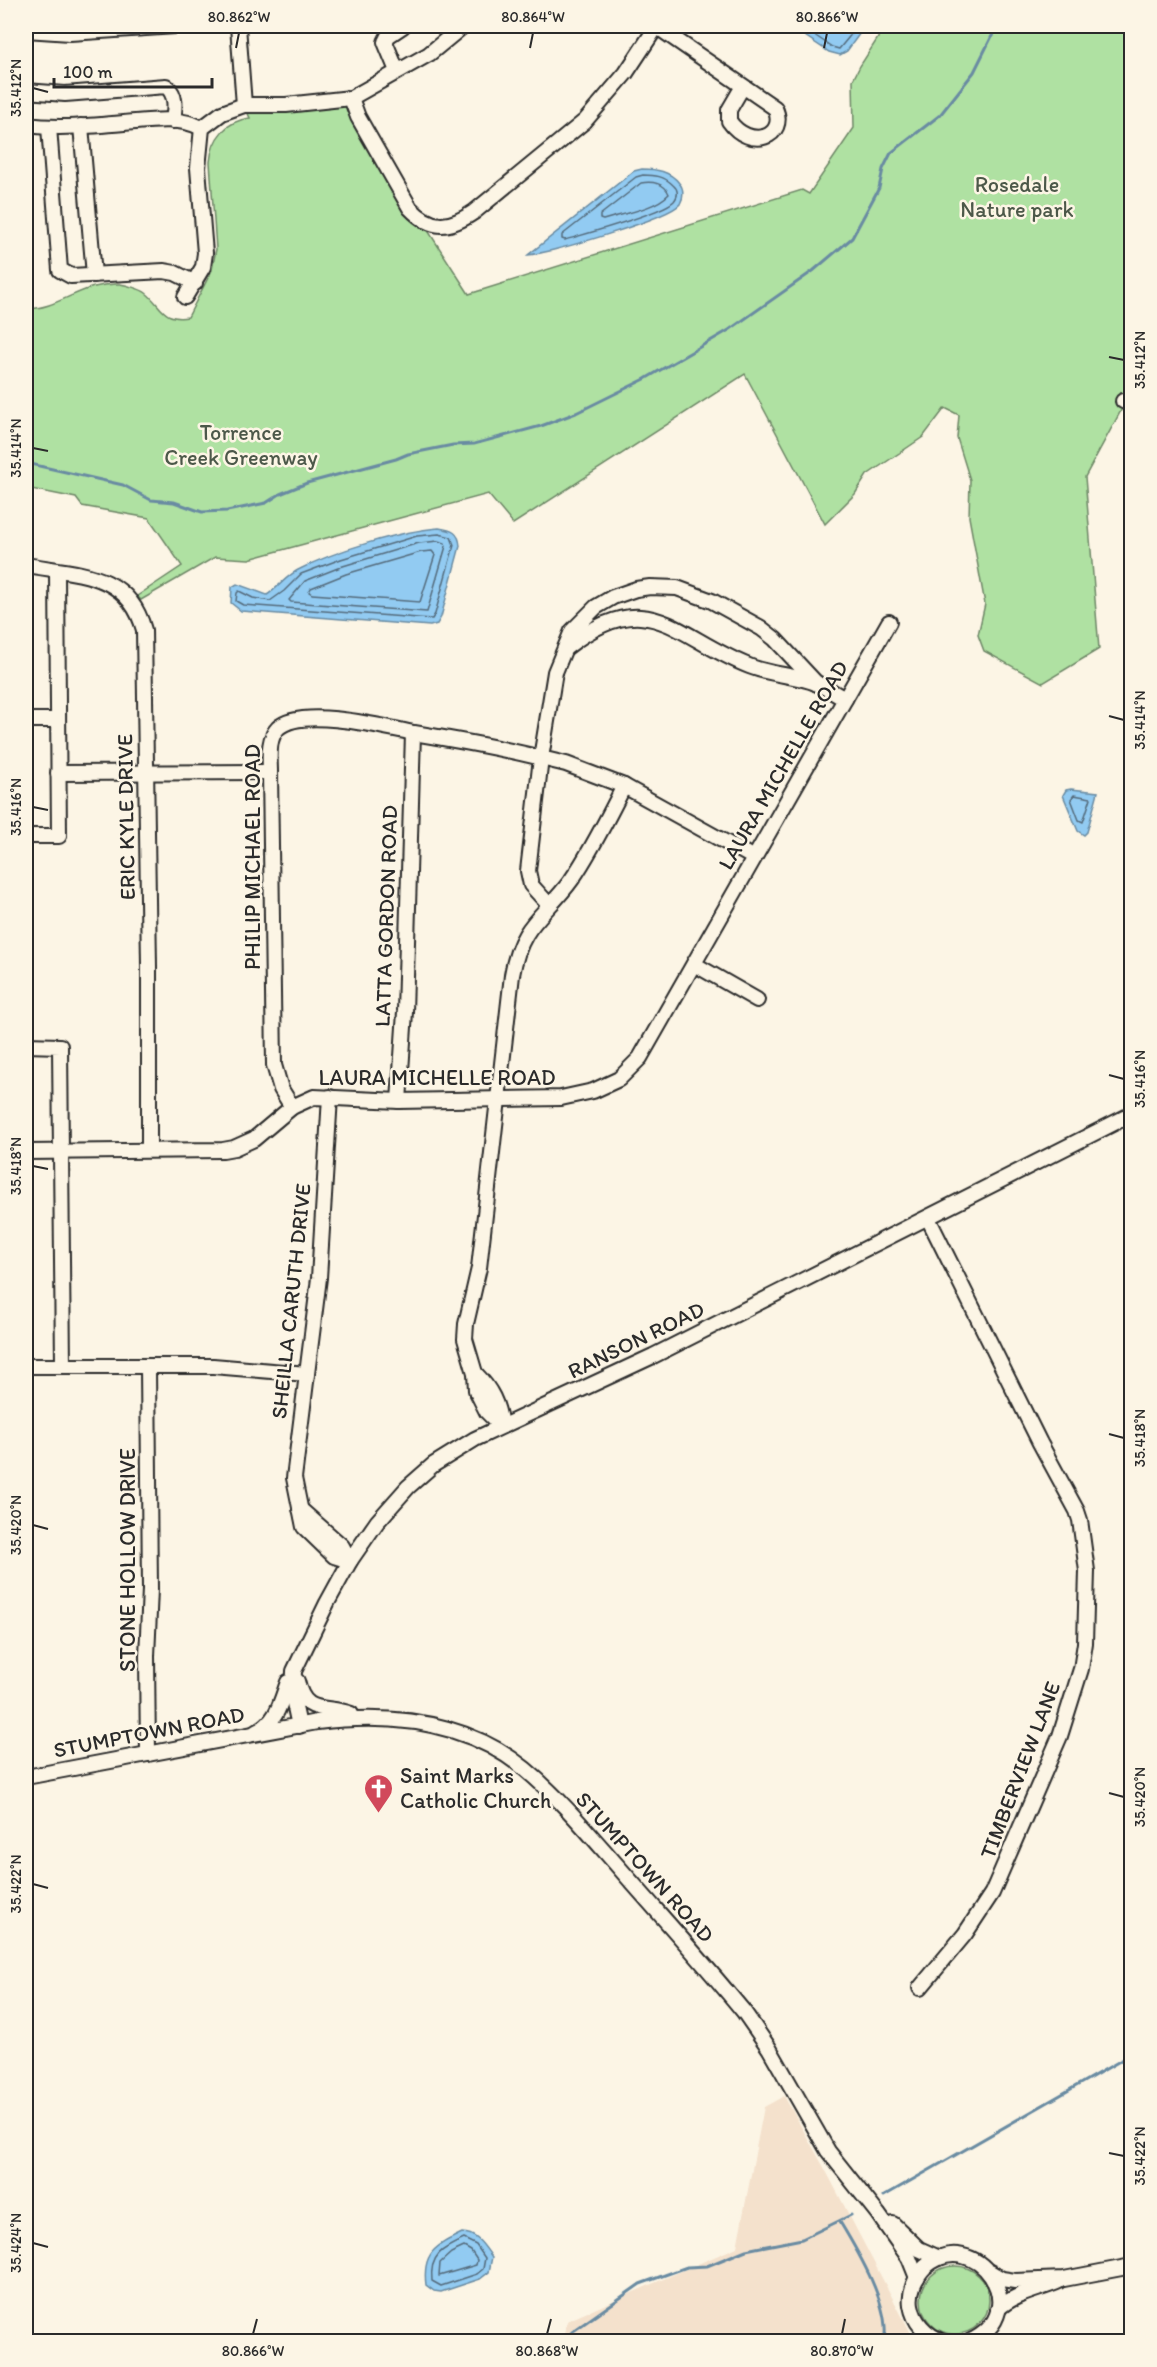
<svg xmlns="http://www.w3.org/2000/svg" width="1157" height="2367" font-family="Itim,sans-serif">
	<style>
		.built { fill: #f4e1cc }
		.green { fill: #afe1a2; stroke: #6d8666; stroke-width: 1.5 }
		.water { fill: #92cbf2; stroke: #698ba2; stroke-width: 1.5 }
		.lines { fill: none; stroke-linecap: round; stroke-linejoin: round }
		.shore { stroke: #546b7b; stroke-width: 1.5 }
		.stream { stroke: #698ba2; stroke-width: 3 }
		.minor-casing { stroke: #2b2b2b; stroke-width: 18 }
		.minor { stroke: #fcf5e5; stroke-width: 14 }
		.ticks { fill: none; stroke: #2b2b2b; stroke-width: 2 }
		.labels { text-anchor: middle; dominant-baseline: central; stroke-width: 5; stroke-linejoin: round; paint-order: stroke }
		.park-label { font-size: 22px; fill: #4c5849; stroke: #fcf5e5 }
		.street-label { font-size: 22px; fill: #2b2b2b; stroke: #fcf5e5 }
		.poi-label { font-size: 22px; fill: #2b2b2b; stroke: #fcf5e5; text-anchor: start }
		.neatline { fill: none; stroke: #2b2b2b; stroke-width: 2 }
		.ticks-label { font-size: 15px; text-anchor: middle; fill: #2b2b2b }
	</style>
	<rect width="100%" height="100%" fill="#fcf5e5"/>
	<filter id="ink" filterUnits="userSpaceOnUse"><feTurbulence type="fractalNoise" baseFrequency=".0167" numOctaves="2"/><feDisplacementMap in="SourceGraphic" scale="12" xChannelSelector="R" yChannelSelector="G"/><feConvolveMatrix kernelMatrix="1 2 1 2 8 2 1 2 1" color-interpolation-filters="sRGB"/></filter>
	<g filter="url(#ink)">
		<!-- built -->
		<path class="built" d="M784 2096 826 2171 915 2341H564L567 2321 737 2247 764 2107Z"/>
		<!-- green -->
		<g class="green">
			<path d="M880 26H1131V392L1085 477 1099 649 1043 683 984 651 978 635 985 604 969 517 970 480 957 438 959 415 945 408 923 437 867 475 855 494 825 524 745 374 513 524 488 494 249 559 215 557 141 600 137 596 182 566 149 518 82 506 76 498 26 488V309C60 309 81 282 120 284 126 285 141 289 146 293 162 306 162 321 188 317L212 270 216 249 210 162C212 138 226 121 250 118L244 105 351 98 420 218 469 294 802 190 809 194 854 128 853 80 860 66 878 38Z"/>
			<circle cx="955" cy="2300" r="34"/>
		</g>
		<!-- water -->
		<g class="water">
			<path d="M790 26H865L847 51 840 55 829 52Z"/>
			<path d="M642 169C656 169 670 171 679 183 684 188 684 197 680 204 669 218 549 254 528 255L634 171Z"/>
			<path d="M439 528C452 530 459 532 460 546L441 617 437 624 430 626 241 611 231 603 232 587 237 584 267 595C278 588 288 574 300 569 335 551 400 531 439 528Z"/>
			<path d="M1071 789 1098 792 1087 832 1084 835 1078 831 1063 795 1066 790Z"/>
			<path d="M462 2233C477 2233 484 2246 492 2257L489 2272 480 2279 441 2292 434 2291 426 2285C422 2253 435 2246 462 2233Z"/>
		</g>
		<g class="lines">
			<!-- shore -->
			<g class="shore">
				<path d="M801 26 832 47 839 49 858 26"/>
				<path d="M643 175C655 175 664 176 673 185 678 189 679 195 674 201 663 213 585 234 565 240L562 239V235L636 177Z"/>
				<path d="M641 183C652 181 665 183 669 194 655 209 622 214 603 220L600 219V215Z"/>
				<path d="M439 534 451 537 454 545 435 614 432 619 243 605 236 601 237 593 239 591 253 598 270 601 284 591 301 574 341 559 417 536Z"/>
				<path d="M438 541 445 543 446 546 427 612 291 602 289 600 305 581 343 566 419 543Z"/>
				<path d="M432 551 435 555 420 602 312 594 309 592 311 588 346 574 421 552Z"/>
				<path d="M1074 795 1091 798 1083 822 1079 820 1071 799Z"/>
				<path d="M464 2239 476 2245 485 2258 483 2269 477 2274 441 2286 432 2281C429 2255 443 2248 464 2239Z"/>
				<path d="M464 2247 471 2251 477 2260 476 2265 439 2276 440 2263 451 2253Z"/>
			</g>
			<!-- stream -->
			<g class="stream">
				<path d="M1130 217 1132 226"/>
				<path d="M1124 285 1132 258"/>
				<path d="M26 463 123 485 151 500 174 502 202 512 227 511 266 503 280 494 307 483 396 459 408 454 453 445 474 444 541 426 576 413 645 379 729 330 813 271 852 238 879 188 883 169 891 153 940 115 974 72 997 26"/>
				<path d="M884 2196 1132 2054"/>
				<path d="M840 2222C857 2250 892 2308 884 2342"/>
				<path d="M563 2342 572 2332 640 2284 687 2267 707 2266 746 2250 802 2239 851 2215"/>
			</g>
			<defs>
				<g id="minor">
					<path d="M238 26 244 105"/>
					<path d="M656 26 775 108C788 137 750 151 729 121V110L743 86"/>
					<path d="M26 30 70 33 176 26"/>
					<path d="M397 71 385 42 388 36 403 26"/>
					<path d="M26 91 65 94 166 86C177 95 175 108 173 121"/>
					<path d="M351 98 358 117 410 208C432 231 449 229 474 212L585 121 626 73 657 26"/>
					<path d="M26 125C58 129 91 126 124 123 150 121 178 116 202 128"/>
					<path d="M81 126 94 275"/>
					<path d="M49 127 60 270 71 276 164 271 175 273 195 283"/>
					<path d="M185 297 203 267 205 253 198 168 202 128 222 113 244 105H286L351 98 429 54 463 26"/>
					<path d="M1123 401 1132 404"/>
					<path d="M26 565C76 574 128 571 144 630L149 966V1150"/>
					<path d="M567 647C650 583 673 636 749 666 771 675 795 675 816 683 826 687 835 694 845 699"/>
					<path d="M26 720H58"/>
					<path d="M58 773 270 772"/>
					<path d="M624 786 566 764 541 758 555 672 572 631 596 607 613 597 636 589 650 587 677 588 712 601 761 628 775 639 817 684"/>
					<path d="M26 836H59L57 571"/>
					<path d="M694 964 757 1000"/>
					<path d="M26 1045 60 1046 63 1366"/>
					<path d="M330 1097 319 1278 294 1478 304 1527 334 1556 350 1561"/>
					<path d="M399 1101 405 1012 413 733"/>
					<path d="M292 1107 281 1089 274 1065 270 772C270 759 267 739 278 728 301 706 385 727 414 733 456 740 498 747 541 758L528 871 531 885 549 905"/>
					<path d="M26 1152 223 1150 234 1148 254 1139 292 1107 314 1097 399 1101 561 1098 593 1091 619 1079 640 1058 889 622"/>
					<path d="M26 1366H213L307 1374"/>
					<path d="M475 1373C491 1389 498 1404 501 1426"/>
					<path d="M501 1426 487 1412 476 1390 475 1373 465 1339 466 1324 479 1268 512 975C521 922 545 917 572 879 592 850 608 817 624 786L754 858"/>
					<path d="M300 1509 342 1546 350 1561"/>
					<path d="M297 1681C305 1717 325 1704 351 1714"/>
					<path d="M299 1726 293 1698 294 1671 327 1603 350 1561 377 1522 408 1487 433 1465 475 1439 653 1356 1132 1114"/>
					<path d="M256 1732C277 1723 281 1701 288 1682"/>
					<path d="M148 1754 147 1656 150 1589 148 1366"/>
					<path d="M26 1777 317 1722C390 1713 466 1720 525 1769 561 1799 591 1836 622 1871 663 1918 705 1964 744 2012L769 2048 828 2151 878 2214 909 2258 917 2278"/>
					<path d="M920 1988 965 1934 992 1893 1060 1736 1081 1669 1085 1643 1087 1571 1080 1520 1077 1511 1040 1443 928 1218"/>
					<path d="M893 2224 919 2249 939 2258"/>
					<path d="M990 2272 1002 2279 1015 2281 1064 2279 1132 2266"/>
					<path d="M998 2309C1015 2293 1039 2290 1059 2281"/>
					<path d="M943 2342C927 2335 914 2323 911 2305 909 2292 915 2277 925 2267 974 2223 1038 2311 969 2342"/>
				</g>
			</defs>
			<!-- minor casing -->
			<use href="#minor" class="minor-casing"/>
			<!-- minor -->
			<use href="#minor" class="minor"/>
		</g>
	</g>
	<!-- ticks -->
	<path class="ticks" d="M236 48 239 33M530 48 533 33M824 48 827 33M33 88 48 92M1109 357 1124 360M33 448 48 451M1109 716 1124 720M33 807 48 810M1109 1075 1124 1079M33 1166 48 1169M1109 1434 1124 1438M33 1525 48 1529M1109 1793 1124 1797M33 1884 48 1888M1109 2153 1124 2156M33 2243 48 2247M253 2334 257 2319M547 2334 551 2319M842 2334 845 2319"/>
	<!-- icons -->
	<defs>
		<symbol id="church-pin" viewBox="-11 -11 22 30"><path d="M0 17L-7.5 6A9.5 9.5 0 1 1 7.5 6Z" fill="#d1495b" stroke="#fcf5e5"/><path d="M-1.2-6h2.4v3.5h3.3v2.4h-3.3V6h-2.4V-.1h-3.3v-2.4h3.3Z" fill="#fff"/></symbol>
	</defs>
	<g fill-rule="evenodd">
		<use href="#church-pin" x="362" y="1772" width="33" height="45"/>
	</g>
	<g class="labels">
		<!-- park labels -->
		<g class="park-label">
			<text x="1017" y="184">Rosedale<tspan x="1017" dy="25">Nature park</tspan></text>
			<text x="241" y="432">Torrence<tspan x="241" dy="25">Creek Greenway</tspan></text>
		</g>
		<!-- street labels -->
		<g class="street-label">
			<text transform="translate(783 765) rotate(-60)">LAURA MICHELLE ROAD</text>
			<text transform="translate(126 817) rotate(-91)">ERIC KYLE DRIVE</text>
			<text transform="translate(252 857) rotate(-90)">PHILIP MICHAEL ROAD</text>
			<text transform="translate(386 916) rotate(-88)">LATTA GORDON ROAD</text>
			<text x="437" y="1077">LAURA MICHELLE ROAD</text>
			<text transform="translate(291 1301) rotate(-84)">SHEILLA CARUTH DRIVE</text>
			<text transform="translate(636 1340) rotate(-26)">RANSON ROAD</text>
			<text transform="translate(127 1560) rotate(-90)">STONE HOLLOW DRIVE</text>
			<text transform="translate(149 1732) rotate(-11)">STUMPTOWN ROAD</text>
			<text transform="translate(1020 1770) rotate(-69)">TIMBERVIEW LANE</text>
			<text transform="translate(645 1867) rotate(48)">STUMPTOWN ROAD</text>
		</g>
		<!-- poi labels -->
		<g class="poi-label">
			<text x="400" y="1775">Saint Marks<tspan x="400" dy="25">Catholic Church</tspan></text>
		</g>
	</g>
	<!-- margin -->
	<rect width="1157" height="2367" fill="none" stroke="#fcf5e5" stroke-width="66"/>
	<!-- scale -->
	<path d="M54 78v9h158v-9" fill="none" stroke="#2b2b2b" stroke-width="3"/>
	<text x="63" y="78" font-size="18" fill="#2b2b2b" stroke="#fcf5e5" stroke-width="4.5" paint-order="stroke">100 m</text>
	<rect x="33" y="33" width="1091" height="2301" class="neatline"/>
	<g class="ticks-label">
		<text x="239" y="22">80.862°W</text>
		<text x="533" y="22">80.864°W</text>
		<text x="827" y="22">80.866°W</text>
		<text transform="translate(16 88) rotate(-90)" y="5">35.412°N</text>
		<text transform="translate(1140 360) rotate(-90)" y="5">35.412°N</text>
		<text transform="translate(16 448) rotate(-90)" y="5">35.414°N</text>
		<text transform="translate(1140 720) rotate(-90)" y="5">35.414°N</text>
		<text transform="translate(16 807) rotate(-90)" y="5">35.416°N</text>
		<text transform="translate(1140 1079) rotate(-90)" y="5">35.416°N</text>
		<text transform="translate(16 1166) rotate(-90)" y="5">35.418°N</text>
		<text transform="translate(1140 1438) rotate(-90)" y="5">35.418°N</text>
		<text transform="translate(16 1525) rotate(-90)" y="5">35.420°N</text>
		<text transform="translate(1140 1797) rotate(-90)" y="5">35.420°N</text>
		<text transform="translate(16 1884) rotate(-90)" y="5">35.422°N</text>
		<text transform="translate(1140 2156) rotate(-90)" y="5">35.422°N</text>
		<text transform="translate(16 2243) rotate(-90)" y="5">35.424°N</text>
		<text x="253" y="2356">80.866°W</text>
		<text x="547" y="2356">80.868°W</text>
		<text x="842" y="2356">80.870°W</text>
	</g>
</svg>
